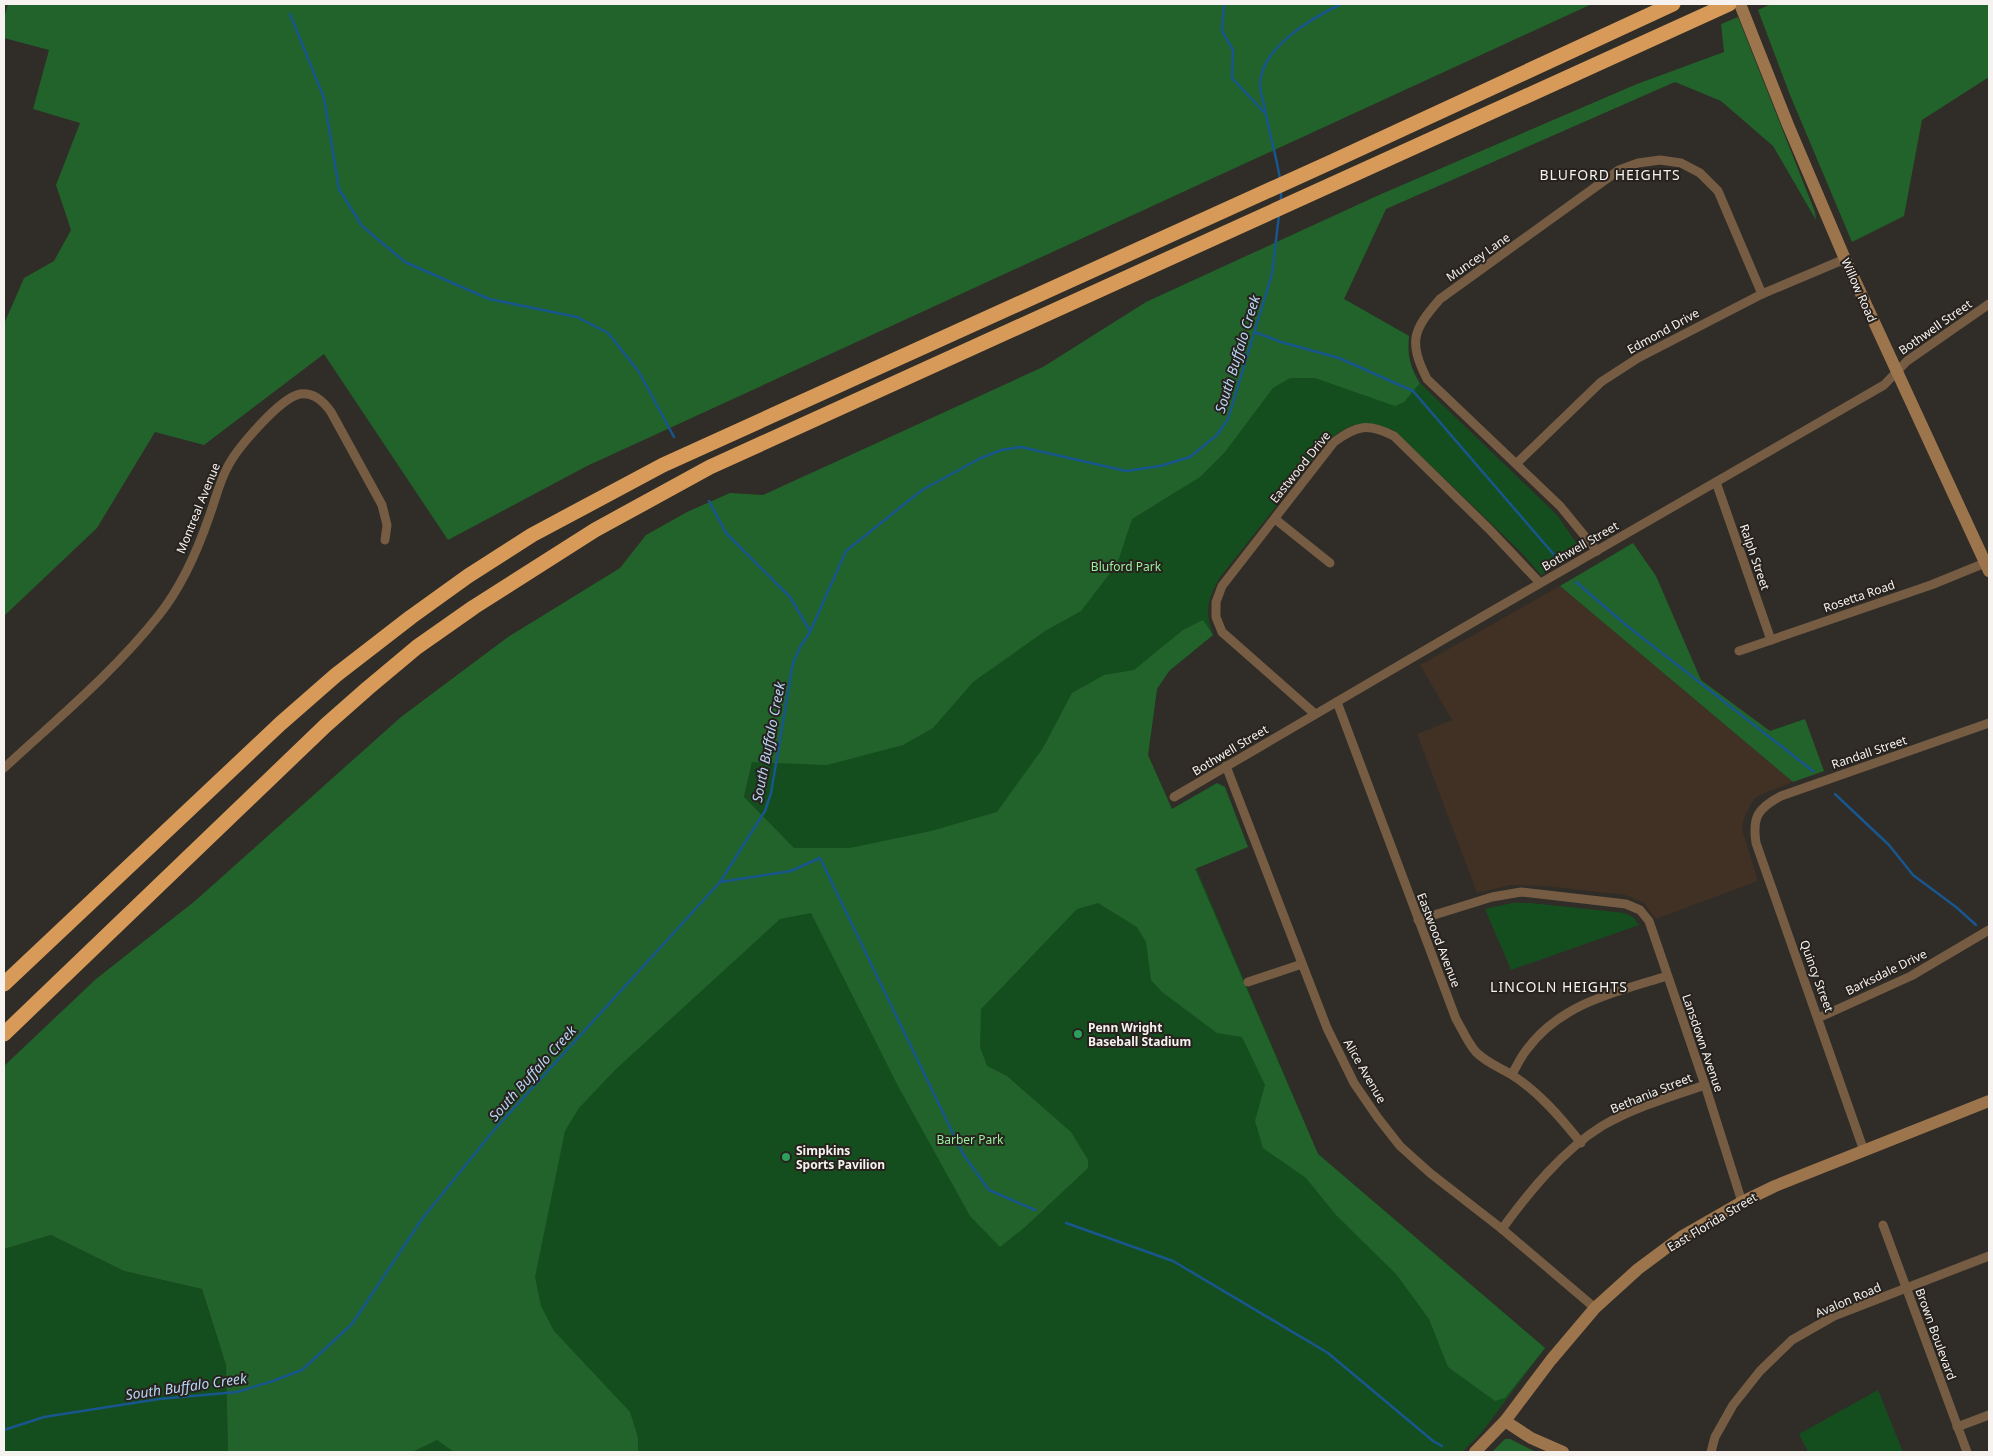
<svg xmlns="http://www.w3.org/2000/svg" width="1993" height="1456" font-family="'Noto Sans',sans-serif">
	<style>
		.education { fill: #403124 }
		.green { fill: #154e1e }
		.forest { fill: #21632a }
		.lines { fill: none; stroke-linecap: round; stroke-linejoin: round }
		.stream { stroke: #18568e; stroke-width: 2.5 }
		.street { stroke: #755c43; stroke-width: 9 }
		.secondary { stroke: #9c754c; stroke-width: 12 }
		.highway { stroke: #d79a58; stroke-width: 15 }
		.leisure-dot { fill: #2e9e5b; stroke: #27221d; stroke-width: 2 }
		.labels { text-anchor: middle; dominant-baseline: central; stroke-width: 4; stroke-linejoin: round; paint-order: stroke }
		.street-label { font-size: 12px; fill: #f5f2ef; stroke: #27221d }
		.park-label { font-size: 12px; fill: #99f19f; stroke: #27221d }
		.poi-label { font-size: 12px; font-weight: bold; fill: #f5f2ef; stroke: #27221d; text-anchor: start }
		.neighbourhood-label { font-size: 14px; letter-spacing: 1px; fill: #f5f2ef; stroke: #27221d }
		.water-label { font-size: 14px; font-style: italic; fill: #b6d5f5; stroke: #27221d }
	</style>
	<rect width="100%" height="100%" fill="#302c27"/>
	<!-- education -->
	<path class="education" d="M1560 586 1793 782 1760 795 1754 799 1744 818 1742 829 1758 881 1656 919 1644 903 1625 895 1546 886 1510 885 1477 893 1417 734 1452 720 1420 665Z"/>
	<!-- green -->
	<g class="green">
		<path d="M1386 209 1344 299 1409 336C1407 354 1410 368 1420 383L1557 515 1582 551 1541 575 1522 553 1395 431C1365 418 1346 422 1324 446L1221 576C1208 597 1204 611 1213 635L1169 671 1157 689 1148 755 1318 1154 1545 1348 1482 1432 1462 1452H383L500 1209 737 866 822 848H794L744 798 752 762Z"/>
		<path d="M1512 903H1531L1625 913 1634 918 1639 925 1511 970 1485 909Z"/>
		<path d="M51 1235 124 1271 202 1289 226 1365 228 1452H4V1249Z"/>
		<path d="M1878 1390 1903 1452H1808L1799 1434Z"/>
	</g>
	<!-- forest -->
	<g class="forest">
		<path d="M8 4H1592L587 466 448 540 324 354 204 445 155 432 97 528 4 616V324L24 278 54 261 71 230 56 185 80 123 33 109 49 50 4 38V18Z"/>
		<path d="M1771 4H1989V77L1922 120 1904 216 1852 242 1790 95 1758 10Z"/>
		<path d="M1738 17 1815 212 1816 220 1773 146 1721 101 1675 82 1386 209 1344 299 1409 336C1407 354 1410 368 1420 383L1404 402 1395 406 1315 378H1290L1273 388 1225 452 1200 477 1132 519 1117 564 1081 611 1045 631 973 682 933 728 903 745 827 765 752 762 744 797 794 848H850L931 831 997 812 1043 748 1072 693 1104 675 1134 670 1183 630 1203 620 1213 635 1169 671 1157 689 1148 755 1172 809 1217 783 1225 787 1248 847 1195 869 1318 1154 1545 1348 1505 1398 1495 1401 1448 1367 1429 1319 1396 1274 1336 1215 1306 1178 1263 1148 1255 1121 1265 1085 1242 1037 1217 1033 1162 992 1151 980 1146 942 1137 927 1098 903 1077 909 981 1009 980 1047 987 1066 1007 1076 1071 1132 1088 1160V1168L1025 1227 1000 1247 970 1216 898 1086 811 913 780 919 615 1070 579 1108 565 1131 535 1277 541 1306 554 1331 630 1412 638 1438V1452H454L437 1440 412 1452H228L226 1365 202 1289 124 1271 51 1235 4 1249V1066L96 979 195 901 401 717 508 637 620 568 646 535 687 512 730 493 763 495 1043 367 1146 302 1379 195 1637 84 1724 52 1721 24Z"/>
		<path d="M1633 543 1656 576 1701 680 1770 731 1805 719 1824 771 1793 782 1560 586Z"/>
		<path d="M1505 1439H1510L1536 1452H1492Z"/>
	</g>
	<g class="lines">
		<!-- stream -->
		<g class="stream">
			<path d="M1224 4 1222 31 1233 50 1232 78 1264 112"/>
			<path d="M290 14 324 98 339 189 362 226 405 262 489 299 577 317 608 333 639 372 674 437"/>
			<path d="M1280 179C1276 154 1268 129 1264 104 1262 98 1260 91 1260 85 1260 48 1312 18 1341 4"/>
			<path d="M1281 190V202"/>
			<path d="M1255 332 1281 342 1339 358 1413 391 1556 557"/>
			<path d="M709 501 726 533 790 597 810 631"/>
			<path d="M1576 582 1626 625 1813 771"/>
			<path d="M1835 794 1889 845 1913 875 1956 907 1976 925"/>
			<path d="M720 882 791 871 820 858 963 1154 989 1190 1035 1210"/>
			<path d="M1066 1223 1173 1261 1328 1353 1433 1441 1442 1446"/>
			<path d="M4 1430 44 1417 159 1399 237 1392 273 1381 302 1370 352 1324 422 1219 494 1130 720 882 765 811 771 793 793 663 800 647 810 632 846 551 922 490 979 459 1001 450 1021 447 1126 471 1160 466 1190 457 1217 435 1228 419 1272 274 1279 215"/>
		</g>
		<!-- street -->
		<g class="street">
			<path d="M1517 463 1601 382 1638 358 1762 294 1845 259"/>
			<path d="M1716 482 1771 640"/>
			<path d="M1275 519 1330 563"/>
			<path d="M1597 551 1560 506 1427 379C1408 341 1413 330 1440 299L1619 170 1638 163 1660 160 1681 163 1700 173 1718 191 1762 294"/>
			<path d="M1739 651 1931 585 1985 563"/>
			<path d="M1337 702 1456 1019C1462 1029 1468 1043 1476 1052 1487 1063 1499 1067 1512 1075 1539 1092 1561 1118 1581 1143"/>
			<path d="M1315 714 1222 632 1216 617V602L1222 586 1334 442C1357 425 1368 423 1394 436L1489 529 1540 583"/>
			<path d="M1226 766 1327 1028 1354 1083 1378 1118 1400 1146 1430 1173 1502 1229 1595 1308"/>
			<path d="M4 768C57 719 114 672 159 615 182 586 197 552 209 517 215 501 219 483 227 468 236 449 280 398 300 394 314 392 324 402 331 412L382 505 387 525 385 540"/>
			<path d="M1174 797 1487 614 1884 385 1907 361 1989 304"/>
			<path d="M1418 920 1492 897 1521 892 1626 904 1640 910 1649 921 1705 1085 1742 1202"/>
			<path d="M1248 982 1302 964"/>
			<path d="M1818 1018 1911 976 1989 930"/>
			<path d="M1512 1074C1517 1066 1521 1056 1528 1048 1562 1003 1616 992 1667 976"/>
			<path d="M1864 1151 1756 843C1752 817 1758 808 1781 796L1989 723"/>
			<path d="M1883 1225 1967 1452"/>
			<path d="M1502 1229C1529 1192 1563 1150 1602 1126 1634 1107 1671 1097 1705 1085"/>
			<path d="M1957 1427 1989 1415"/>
			<path d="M1711 1452 1715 1437 1733 1405 1760 1371 1792 1340 1834 1316 1989 1256"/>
		</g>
		<!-- secondary -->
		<g class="secondary">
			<path d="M1740 4 1788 125 1845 259 1989 571"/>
			<path d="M1505 1421 1531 1438 1563 1452"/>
			<path d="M1475 1452 1505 1421 1551 1360 1595 1308 1638 1269 1681 1237 1742 1202 1775 1186 1989 1101"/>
		</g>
		<!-- highway -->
		<g class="highway">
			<path d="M4 984 280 724 336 675 411 617 468 576 532 535 663 465 1329 163 1673 4"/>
			<path d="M4 1034 326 725 368 688 417 647 474 607 595 530 710 467 1729 4"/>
		</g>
	</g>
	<!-- markers -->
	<g class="leisure-dot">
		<circle cx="1078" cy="1034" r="5"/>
		<circle cx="786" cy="1157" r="5"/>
	</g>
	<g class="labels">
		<!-- street labels -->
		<g class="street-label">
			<text transform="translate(1478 257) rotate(-35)">Muncey Lane</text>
			<text transform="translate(1859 290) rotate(66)">Willow Road</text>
			<text transform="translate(1935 327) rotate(-35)">Bothwell Street</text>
			<text transform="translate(1663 331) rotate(-29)">Edmond Drive</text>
			<text transform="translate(1300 467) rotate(-51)">Eastwood Drive</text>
			<text transform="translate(198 508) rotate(-68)">Montreal Avenue</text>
			<text transform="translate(1580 546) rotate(-30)">Bothwell Street</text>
			<text transform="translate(1755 557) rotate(71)">Ralph Street</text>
			<text transform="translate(1859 596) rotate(-19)">Rosetta Road</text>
			<text transform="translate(1230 750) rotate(-31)">Bothwell Street</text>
			<text transform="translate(1869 752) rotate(-19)">Randall Street</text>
			<text transform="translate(1439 940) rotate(69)">Eastwood Avenue</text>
			<text transform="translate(1886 972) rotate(-26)">Barksdale Drive</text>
			<text transform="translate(1817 976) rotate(70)">Quincy Street</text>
			<text transform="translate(1703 1043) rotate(71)">Lansdown Avenue</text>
			<text transform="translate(1365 1071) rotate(60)">Alice Avenue</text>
			<text transform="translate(1651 1093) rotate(-22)">Bethania Street</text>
			<text transform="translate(1712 1222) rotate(-31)">East Florida Street</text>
			<text transform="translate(1848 1300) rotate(-23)">Avalon Road</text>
			<text transform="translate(1936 1334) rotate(70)">Brown Boulevard</text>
		</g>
		<!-- park labels -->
		<g class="park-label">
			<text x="1126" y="566">Bluford Park</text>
			<text x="970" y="1139">Barber Park</text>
		</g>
		<!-- poi labels -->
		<g class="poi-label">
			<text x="1088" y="1027">Penn Wright<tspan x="1088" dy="14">Baseball Stadium</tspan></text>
			<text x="796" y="1150">Simpkins<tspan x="796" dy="14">Sports Pavilion</tspan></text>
		</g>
		<!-- neighbourhood labels -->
		<g class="neighbourhood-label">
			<text x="1610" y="174">BLUFORD HEIGHTS</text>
			<text x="1559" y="986">LINCOLN HEIGHTS</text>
		</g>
		<!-- water labels -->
		<g class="water-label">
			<text transform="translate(1237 354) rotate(-73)">South Buffalo Creek</text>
			<text transform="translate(768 742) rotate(-79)">South Buffalo Creek</text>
			<text transform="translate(532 1073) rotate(-48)">South Buffalo Creek</text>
			<text transform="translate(186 1386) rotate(-8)">South Buffalo Creek</text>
		</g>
	</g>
	<!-- border -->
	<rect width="1993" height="1456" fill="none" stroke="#f5f2ef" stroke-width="10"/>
</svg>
